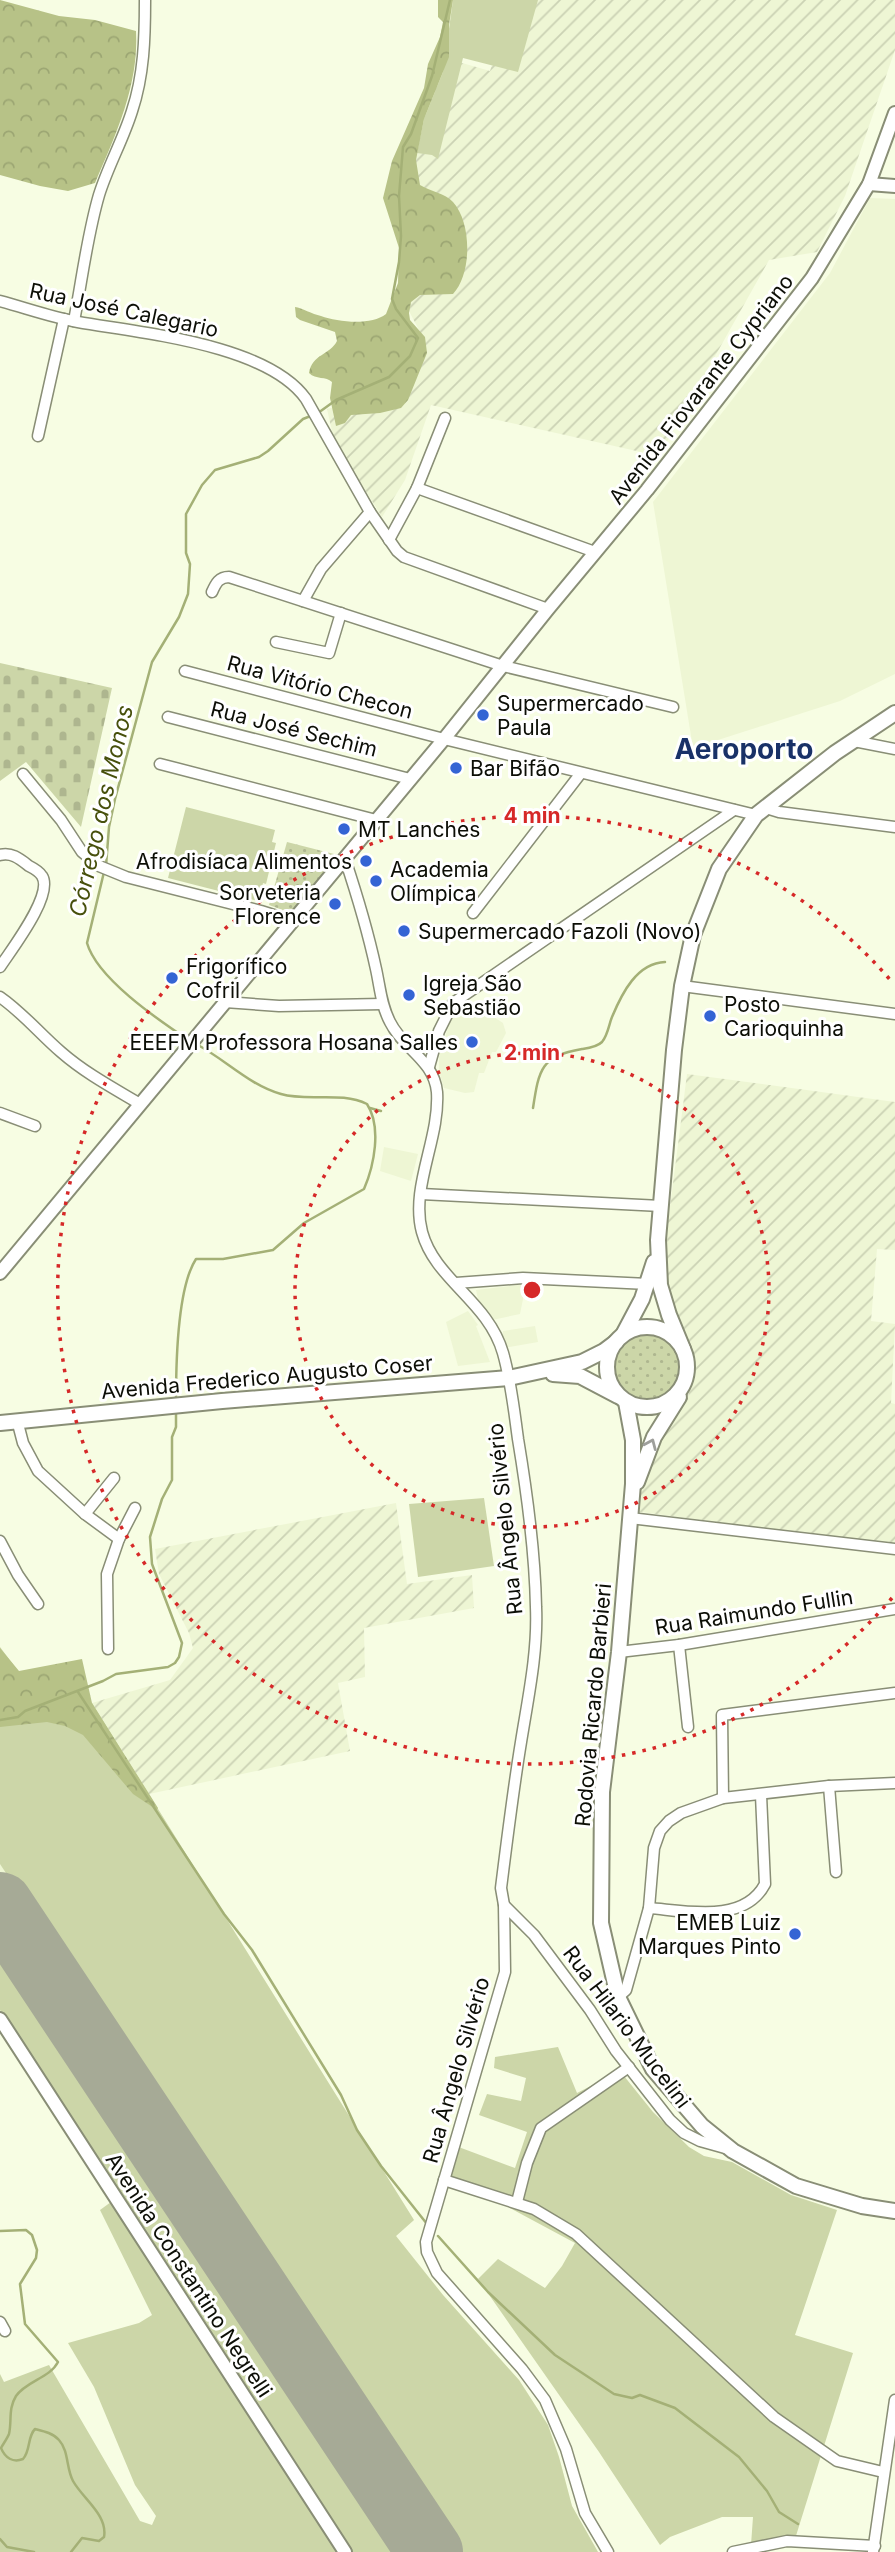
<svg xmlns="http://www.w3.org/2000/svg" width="895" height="2552" font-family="Inter,sans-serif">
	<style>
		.built { fill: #eef6d4 }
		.industrial { fill: url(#industrial-furrows) }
		.grass { fill: #ccd6a8 }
		.forest { fill: url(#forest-crowns) }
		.cemetery { fill: url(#cemetery-stones) }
		.park { fill: url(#park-dots) }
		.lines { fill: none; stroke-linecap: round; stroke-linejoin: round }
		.stream { stroke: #a4b076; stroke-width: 2.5 }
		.runway { stroke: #a6aa96; stroke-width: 66 }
		.minor-casing { stroke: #898e76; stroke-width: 13 }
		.tertiary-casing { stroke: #898e76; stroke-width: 16 }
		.secondary-casing { stroke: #898e76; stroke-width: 18 }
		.minor { stroke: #fff; stroke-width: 10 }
		.tertiary { stroke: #fff; stroke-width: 12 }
		.secondary { stroke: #fff; stroke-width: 14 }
		.oneway { stroke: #9e9f9b }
		.ring { fill: none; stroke: #d62828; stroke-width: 3.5; stroke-dasharray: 3.5 7 }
		.poi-dot { fill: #3464d4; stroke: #fff; stroke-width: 2.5 }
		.labels { text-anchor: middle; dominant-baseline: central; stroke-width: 6; stroke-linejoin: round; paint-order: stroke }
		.street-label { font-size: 21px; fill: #0c0e06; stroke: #fff }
		.poi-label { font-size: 21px; fill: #0c0e06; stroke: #fff; text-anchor: start }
		.water-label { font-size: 23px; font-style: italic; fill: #47500c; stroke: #fff }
		.district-label { font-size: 28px; font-weight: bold; fill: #193167; stroke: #fff }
		.centre { fill: #d62828; stroke: #fff; stroke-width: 3.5 }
		.ring-label { font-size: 21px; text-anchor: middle; font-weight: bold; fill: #d62828; stroke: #fff; stroke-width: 6; stroke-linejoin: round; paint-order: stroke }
	</style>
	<defs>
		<pattern id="industrial-furrows" width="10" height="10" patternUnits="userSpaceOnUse" patternTransform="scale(1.75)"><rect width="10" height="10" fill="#eef6d4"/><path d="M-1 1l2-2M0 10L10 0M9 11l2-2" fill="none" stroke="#cbd2b4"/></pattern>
		<pattern id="forest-crowns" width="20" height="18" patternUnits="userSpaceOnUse" patternTransform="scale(1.75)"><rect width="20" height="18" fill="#b7c287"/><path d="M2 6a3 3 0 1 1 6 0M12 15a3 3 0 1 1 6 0" fill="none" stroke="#9ca673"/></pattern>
		<pattern id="cemetery-stones" width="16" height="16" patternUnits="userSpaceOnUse" patternTransform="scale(1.75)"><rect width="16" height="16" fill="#ccd6a8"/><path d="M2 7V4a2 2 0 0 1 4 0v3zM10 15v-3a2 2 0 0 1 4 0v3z" fill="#aeb68f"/></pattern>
		<pattern id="park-dots" width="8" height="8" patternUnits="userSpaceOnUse" patternTransform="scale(1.75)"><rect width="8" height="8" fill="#ccd6a8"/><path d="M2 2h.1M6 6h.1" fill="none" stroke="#aeb68f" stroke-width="1.8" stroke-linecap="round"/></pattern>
	</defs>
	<rect width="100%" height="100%" fill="#f7fde3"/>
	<!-- built -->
	<g class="built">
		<path d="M870 198 895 199V674L840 701 693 748 653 502 830 273Z"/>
		<path d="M469 1001 503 1023 506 1033 496 1052H492L484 1073H479L474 1092 465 1093 444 1088 439 1071V1053L454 1012Z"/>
		<path d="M384 1147 418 1154 411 1181 380 1171Z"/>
		<path d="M526 1284 520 1314 492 1320 479 1304 476 1290Z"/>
		<path d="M468 1311 478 1325 476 1326 490 1362 458 1366 446 1322Z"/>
		<path d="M535 1326 538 1342 503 1348V1331Z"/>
		<path d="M92 1703 414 2220 396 2236 443 2295 519 2380 548 2425 559 2457 572 2506 598 2552H353L0 2010V1735Z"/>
	</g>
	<!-- industrial -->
	<g class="industrial">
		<path d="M512 0H895V50L845 196 817 252 769 260 659 456 431 405 405 480 382 517 334 440 327 409 371 397 420 332 399 292V252L402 217 438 56 490 71Z"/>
		<path d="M687 1074 895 1102V1250L877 1249 871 1321 895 1324 891 1403 895 1404V1545L633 1511 644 1475 658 1441 688 1397 691 1379 688 1351 670 1310 664 1268 666 1238Z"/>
		<path d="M396 1503 407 1584 472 1575 474 1608 364 1628 365 1677 338 1683 350 1751 149 1794 92 1703 170 1680 193 1648 189 1633 159 1574 155 1549Z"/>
	</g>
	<!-- grass -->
	<g class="grass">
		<path d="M453 0H538L518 72 463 58 438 159 432 155 417 153 424 119 443 72Z"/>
		<path d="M186 807 275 830 272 842 276 843 266 884 263 883 258 901 168 878Z"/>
		<path d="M484 1498 494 1566 418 1577 409 1504Z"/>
		<path d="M0 1647 27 1683 92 1703 414 2220 396 2236 443 2295 519 2380 548 2425 559 2457 572 2506 598 2552H455L0 1864Z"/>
		<path d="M0 1945 404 2552H353L0 2010Z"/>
		<path d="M558 2047 577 2093 620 2071 653 2112 689 2147 704 2156 732 2162 791 2195 837 2210 795 2335 853 2353 795 2539 751 2545 753 2517H722L670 2537 660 2545 599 2452 478 2279 498 2259 545 2288 562 2266 575 2243 447 2174 456 2146 515 2168 527 2132 479 2115 487 2094 521 2101 526 2078 494 2068 495 2057Z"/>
		<path d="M111 2202 116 2204 342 2552H0V2374L4 2382 49 2365 140 2521 152 2525 156 2516 135 2485 94 2387 68 2343 139 2323 152 2315 100 2210Z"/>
	</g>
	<!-- forest -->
	<g class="forest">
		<path d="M0 0 59 16 95 20 136 31C139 85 116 134 95 183L68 191 40 186 0 175Z"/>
		<path d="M438 0H453L449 25V57L424 119 416 160 420 185C431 192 445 193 453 202 472 223 472 274 453 294L420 295 411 302 409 313 410 320 425 337 427 353 408 400 401 408 380 413 351 415 345 423 336 426 330 398 332 382C326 376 316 380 309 373 312 354 330 355 337 341L335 332 300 320 296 317 295 307C302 308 312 314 321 316 338 322 371 326 386 314L398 283 399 248 383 198 392 161 424 88 428 64 440 37 443 22 438 17Z"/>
		<path d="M0 1648 19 1671 82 1659 92 1703 158 1808 157 1810 133 1794 83 1735 65 1726 47 1722 0 1727Z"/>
	</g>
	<!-- cemetery -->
	<path class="cemetery" d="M0 663 112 688 81 827 26 762 0 781Z"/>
	<!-- park -->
	<g class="park">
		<path d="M287 842 338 855 291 913 269 905Z"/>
		<circle cx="645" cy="1367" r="34"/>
	</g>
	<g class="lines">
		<!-- stream -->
		<g class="stream">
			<path d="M106 866 109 827 115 799 152 662 179 617 188 594 190 564 186 553V514L202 485 215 470 259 457 268 451 303 419 318 413 336 400 389 377 410 356 418 338 396 309 392 299 399 262 401 236 399 196 403 147 411 134 432 76 450 0"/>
			<path d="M104 872 87 943C97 978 157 1019 187 1039"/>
			<path d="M370 1108 381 1111"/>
			<path d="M533 1108C539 1069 541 1056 582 1049 589 1048 597 1047 602 1042 608 1035 609 1024 612 1017 622 993 637 963 665 962"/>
			<path d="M176 1400C176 1364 177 1288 196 1259H223L273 1250 304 1223 364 1189C374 1166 382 1127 367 1104 341 1091 308 1102 281 1094 249 1085 225 1059 196 1044"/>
			<path d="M78 1692 224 1914 252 1950 341 2095 357 2130 381 2166 427 2224"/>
			<path d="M0 1720 18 1717 25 1711 103 1681 116 1674 168 1667 175 1663 179 1657 182 1643 152 1564 150 1537 162 1499 172 1480V1437L176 1427V1410"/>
			<path d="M0 2231 26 2230 32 2235 37 2250 36 2258 20 2284 25 2324 58 2362C50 2378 26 2381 16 2396 8 2409 12 2421 9 2434 7 2439 3 2444 1 2448 5 2458 13 2463 23 2459 31 2450 27 2437 35 2429 43 2431 53 2433 59 2440 69 2451 66 2468 73 2481 83 2499 108 2515 104 2537L99 2541 82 2538 71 2552"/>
			<path d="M438 2236 488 2292 555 2355 614 2394 632 2398 640 2395 675 2408 739 2457 767 2491 779 2512 798 2524"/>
			<path d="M0 2539 7 2547 34 2552"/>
		</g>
		<!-- runway -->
		<path class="runway" d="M0 1905 430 2552"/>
		<defs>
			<g id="minor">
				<path d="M0 301C26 308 51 317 78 322 140 333 267 344 306 399L370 512 397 551 404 557 548 609"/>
				<path d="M74 321C82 280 87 236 99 195 108 166 123 140 132 111 144 75 145 38 145 0"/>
				<path d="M38 436 64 319"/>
				<path d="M417 488 595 552"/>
				<path d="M389 540 417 488 445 418"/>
				<path d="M212 592C216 583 219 577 229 577L503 666 673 707"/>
				<path d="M303 601 321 569 370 512"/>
				<path d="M276 642 329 653 341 613"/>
				<path d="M185 671 444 739 756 815"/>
				<path d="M168 717 410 779"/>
				<path d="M854 741 895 749"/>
				<path d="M160 764 376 820"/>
				<path d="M23 774 61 820 82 852 99 866 126 877 261 911 293 921"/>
				<path d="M766 808 779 812 895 827"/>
				<path d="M0 855C12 852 20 859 29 866 33 868 39 871 42 876 54 895 11 950 0 967"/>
				<path d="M345 859C357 895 368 932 376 969 380 987 381 1005 390 1022 403 1049 434 1060 437 1092 440 1139 410 1187 422 1232 435 1280 488 1301 503 1353 511 1381 514 1410 518 1439 527 1493 535 1552 536 1607 538 1652 528 1698 521 1742 513 1791 507 1840 501 1888L504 1905 505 1972 426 2242 427 2252 437 2273 522 2369 545 2400 566 2449 585 2513 608 2552"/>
				<path d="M473 913 581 773"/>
				<path d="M682 986 895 1014"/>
				<path d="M0 997C23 1013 40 1034 61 1052 85 1073 113 1088 140 1104"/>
				<path d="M225 1002 279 1006 382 1004"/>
				<path d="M429 1067 439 1031 453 1003 734 810"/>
				<path d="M0 1113 35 1126"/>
				<path d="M421 1194 661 1206"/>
				<path d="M456 1283 523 1278 648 1284"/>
				<path d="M17 1420 23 1443 38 1471 85 1514 119 1539"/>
				<path d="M85 1514 114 1478"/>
				<path d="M630 1518 895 1549"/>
				<path d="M0 1541 18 1575 38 1604"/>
				<path d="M679 1645 688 1727"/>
				<path d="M108 1649 107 1574 119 1539 135 1508"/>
				<path d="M619 1652 679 1645 895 1609"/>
				<path d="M829 1786 836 1872"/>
				<path d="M723 1798 722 1715 895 1693"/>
				<path d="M504 1905 534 1935 590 2010 616 2051 670 2120 684 2133 700 2141 725 2148"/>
				<path d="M649 1908C687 1911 744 1924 765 1884L761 1795"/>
				<path d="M618 1997 626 1990 649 1908 654 1848 660 1831 669 1821 681 1813 723 1798 829 1786 895 1783"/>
				<path d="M444 2180 534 2209 576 2234 774 2417 837 2461 883 2472"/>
				<path d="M517 2202 527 2163 541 2128 629 2067"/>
				<path d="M0 2322 5 2331"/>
				<path d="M733 2552 787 2541 875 2546"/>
				<path d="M873 2552 895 2400"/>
			</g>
			<g id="tertiary">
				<path d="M869 184 895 186"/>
				<path d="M0 1273 444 739 548 609 647 490 812 278 869 184 895 113"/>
				<path d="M0 2019 345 2552"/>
			</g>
			<g id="secondary">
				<circle cx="647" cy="1367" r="40"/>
				<path d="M624 1333 642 1299 654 1262"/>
				<path d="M683 1349 669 1315 660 1285 658 1240 674 1050 682 986 693 935 719 869 756 815 835 753 895 713"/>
				<path d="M553 1374 580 1376 618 1396"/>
				<path d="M626 1402 633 1440V1484L619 1652 602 1792 601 1923 618 1997 653 2069 702 2126 733 2151 796 2186 862 2206 895 2211"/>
				<path d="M0 1423 222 1401 509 1378 582 1362 604 1351 616 1342"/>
				<path d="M637 1482 654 1437 679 1397"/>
			</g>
		</defs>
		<!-- minor casing -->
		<use href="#minor" class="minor-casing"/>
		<!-- tertiary casing -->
		<use href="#tertiary" class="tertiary-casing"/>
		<!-- secondary casing -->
		<use href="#secondary" class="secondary-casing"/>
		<!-- minor -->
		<use href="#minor" class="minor"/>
		<!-- tertiary -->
		<use href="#tertiary" class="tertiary"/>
		<!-- secondary -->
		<use href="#secondary" class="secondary"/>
	</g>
	<!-- one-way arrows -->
	<defs><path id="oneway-chevron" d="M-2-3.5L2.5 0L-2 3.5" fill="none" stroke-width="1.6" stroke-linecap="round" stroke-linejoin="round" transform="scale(1.75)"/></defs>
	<use class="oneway" href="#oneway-chevron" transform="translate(651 1444) rotate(-67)"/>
	<!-- distance rings -->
	<g class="ring">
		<circle cx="532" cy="1290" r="237"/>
		<path d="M892 1598A474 474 0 1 1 892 982"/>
	</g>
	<!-- markers -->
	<g class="poi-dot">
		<circle cx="483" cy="715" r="7"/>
		<circle cx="456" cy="768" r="7"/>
		<circle cx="344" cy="829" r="7"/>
		<circle cx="366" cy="861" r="7"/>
		<circle cx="376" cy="881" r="7"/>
		<circle cx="335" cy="904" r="7"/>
		<circle cx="404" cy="931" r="7"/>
		<circle cx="172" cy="978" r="7"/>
		<circle cx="409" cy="995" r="7"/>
		<circle cx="710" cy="1016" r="7"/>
		<circle cx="472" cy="1042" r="7"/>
		<circle cx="795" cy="1934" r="7"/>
	</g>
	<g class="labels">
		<!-- street labels -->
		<g class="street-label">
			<text transform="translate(124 310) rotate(12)">Rua José Calegario</text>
			<text transform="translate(701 389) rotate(-52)">Avenida Fiovarante Cypriano</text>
			<text transform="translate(320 687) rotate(15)">Rua Vitório Checon</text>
			<text transform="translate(294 729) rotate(14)">Rua José Sechim</text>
			<text transform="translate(267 1377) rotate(-5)">Avenida Frederico Augusto Coser</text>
			<text transform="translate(505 1519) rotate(-96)">Rua Ângelo Silvério</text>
			<text transform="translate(754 1612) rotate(-9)">Rua Raimundo Fullin</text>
			<text transform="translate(593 1705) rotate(-85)">Rodovia Ricardo Barbieri</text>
			<text transform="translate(627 2027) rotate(53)">Rua Hilario Mucelini</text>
			<text transform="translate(456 2070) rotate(-74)">Rua Ângelo Silvério</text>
			<text transform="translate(189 2275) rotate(57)">Avenida Constantino Negrelli</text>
		</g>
		<!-- poi labels -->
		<g class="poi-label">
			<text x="497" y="703">Supermercado<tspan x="497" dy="24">Paula</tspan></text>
			<text x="470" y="768">Bar Bifão</text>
			<text x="358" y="829">MT Lanches</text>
			<text x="352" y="861" text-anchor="end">Afrodisíaca Alimentos</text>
			<text x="390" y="869">Academia<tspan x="390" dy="24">Olímpica</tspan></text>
			<text x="321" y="892" text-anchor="end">Sorveteria<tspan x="321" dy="24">Florence</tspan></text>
			<text x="418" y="931">Supermercado Fazoli (Novo)</text>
			<text x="186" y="966">Frigorífico<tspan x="186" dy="24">Cofril</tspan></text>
			<text x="423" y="983">Igreja São<tspan x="423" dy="24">Sebastião</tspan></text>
			<text x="724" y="1004">Posto<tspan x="724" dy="24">Carioquinha</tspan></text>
			<text x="458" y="1042" text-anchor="end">EEEFM Professora Hosana Salles</text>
			<text x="781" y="1922" text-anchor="end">EMEB Luiz<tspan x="781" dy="24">Marques Pinto</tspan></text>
		</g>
		<!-- water labels -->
		<g class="water-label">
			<text transform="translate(101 811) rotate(-77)">Córrego dos Monos</text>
		</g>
		<!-- district labels -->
		<g class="district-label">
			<text x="744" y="749">Aeroporto</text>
		</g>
	</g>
	<circle cx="532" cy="1290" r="10" class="centre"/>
	<g class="ring-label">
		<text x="532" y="823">4 min</text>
		<text x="532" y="1060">2 min</text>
	</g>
</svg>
